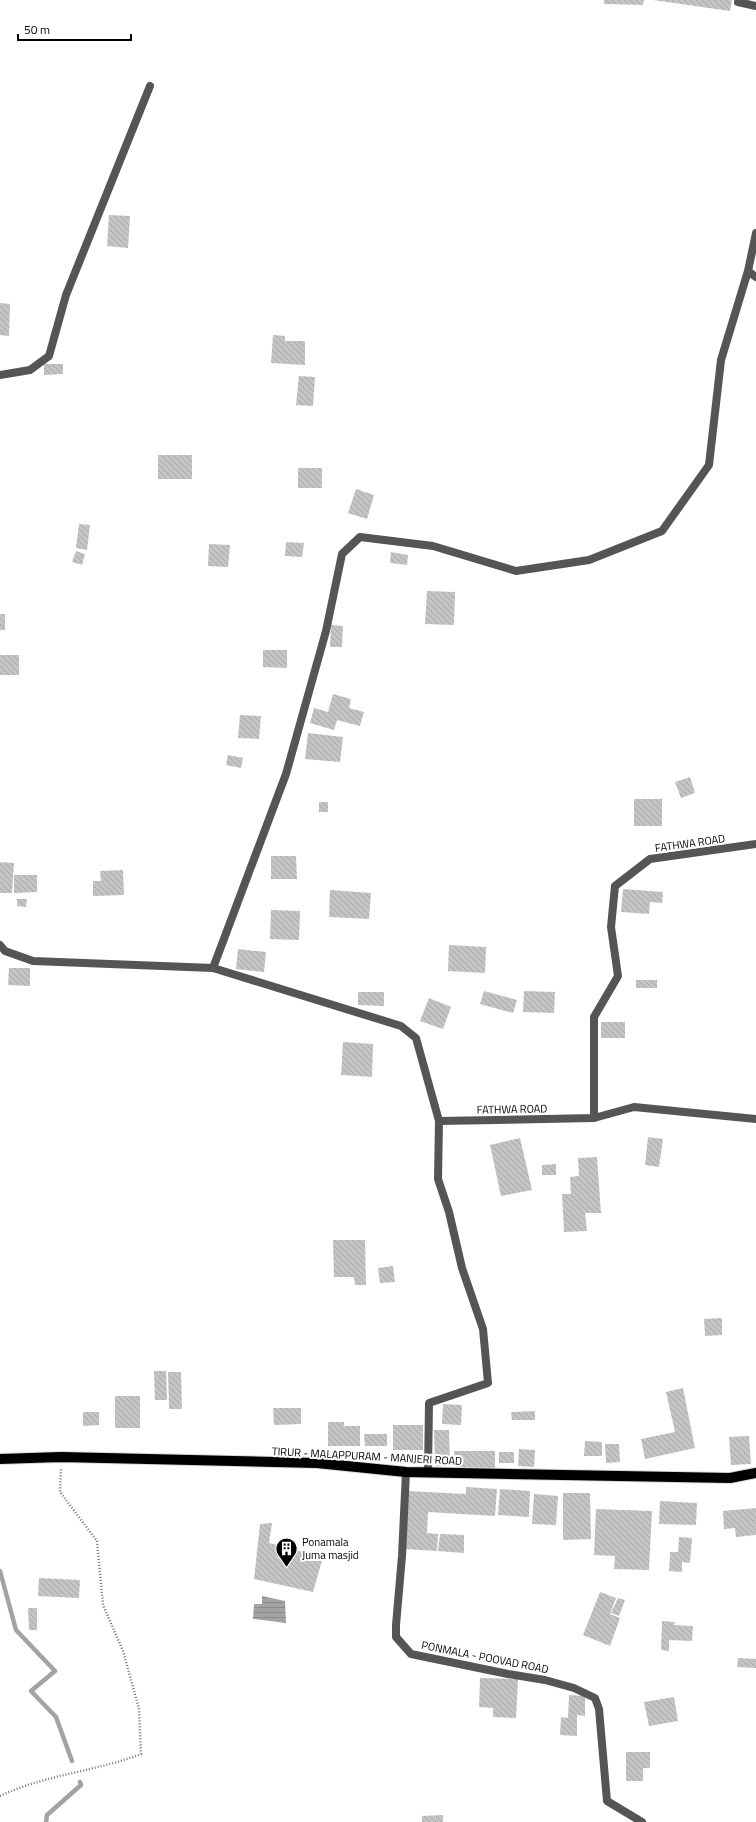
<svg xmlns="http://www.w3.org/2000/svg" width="756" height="1822" font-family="'Titillium Web',sans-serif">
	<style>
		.water { fill: url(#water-rules) }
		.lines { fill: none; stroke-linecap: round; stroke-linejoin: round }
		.stream { stroke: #a3a3a3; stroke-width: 4.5 }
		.building { fill: url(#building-back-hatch) }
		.primary-casing { stroke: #dbdbdb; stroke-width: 12 }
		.path { stroke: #777; stroke-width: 2.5; stroke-dasharray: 1 2; stroke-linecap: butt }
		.street { stroke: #555; stroke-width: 8 }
		.primary { stroke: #000; stroke-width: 10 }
		.labels { text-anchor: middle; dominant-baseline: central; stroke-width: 4; stroke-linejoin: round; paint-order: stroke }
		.street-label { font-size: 11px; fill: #000; stroke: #fff }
		.poi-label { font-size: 11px; fill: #000; stroke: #fff; text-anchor: start }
	</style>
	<defs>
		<pattern id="water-rules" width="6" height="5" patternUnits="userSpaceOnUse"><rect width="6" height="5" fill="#a3a3a3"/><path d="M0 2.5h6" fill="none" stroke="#8b8b8b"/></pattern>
		<pattern id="building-back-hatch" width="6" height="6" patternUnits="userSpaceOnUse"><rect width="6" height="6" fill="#c4c4c4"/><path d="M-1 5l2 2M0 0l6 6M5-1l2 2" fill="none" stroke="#a7a7a7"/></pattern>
	</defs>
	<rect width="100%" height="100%" fill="#fff"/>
	<!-- water -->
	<path class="water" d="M262 1596 285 1601 286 1623 253 1619 254 1604H262Z"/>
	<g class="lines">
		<!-- stream -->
		<g class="stream">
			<path d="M0 1571 16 1630 55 1671 31 1691 56 1717 72 1761"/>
			<path d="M46 1822 47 1815 81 1785 80 1782"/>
		</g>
	</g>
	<!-- building -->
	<g class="building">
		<path d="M604 0H644L643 5 604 4Z"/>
		<path d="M653 0H732L730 11Z"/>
		<path d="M109 215 130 216 128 248 107 246Z"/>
		<path d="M0 303 10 304 9 336 0 335Z"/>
		<path d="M273 335 285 336V341H305V365L271 363Z"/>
		<path d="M44 364H63V374L44 375Z"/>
		<path d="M299 376 315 377 313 406 296 405Z"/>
		<rect x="158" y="455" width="34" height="24"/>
		<rect x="298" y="468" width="24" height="20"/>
		<path d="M356 489 374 495 367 519 348 513Z"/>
		<path d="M79 524 90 525 87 550 76 548Z"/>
		<path d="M286 542 304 543 302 557 285 556Z"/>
		<path d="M209 544 230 545 228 567 208 566Z"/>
		<path d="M76 551 85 554 82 565 72 562Z"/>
		<path d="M391 552 408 555 407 565 390 563Z"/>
		<path d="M427 591 455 592 454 625 425 624Z"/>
		<rect x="0" y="614" width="5" height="16"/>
		<path d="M331 625 343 626 342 647H330Z"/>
		<path d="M263 650H287V668L263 667Z"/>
		<rect x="0" y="655" width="19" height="20"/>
		<path d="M333 694 351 699 349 708 364 712 360 726 337 720 334 730 310 723 314 708 328 712Z"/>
		<path d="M240 715 261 716 259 739 238 738Z"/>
		<path d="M308 733 343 737 340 762 305 759Z"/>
		<path d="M228 755 243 758 241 768 226 765Z"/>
		<path d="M690 777 695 793 681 798 675 782Z"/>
		<rect x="634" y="799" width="28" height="27"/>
		<rect x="319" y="802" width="9" height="10"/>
		<path d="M271 856H296L297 879H271Z"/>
		<path d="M0 862 14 863 12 893H0Z"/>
		<path d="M123 870 124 895 93 896V881H101L100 871Z"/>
		<path d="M14 875H37V892L14 893Z"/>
		<path d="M623 889 663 892 662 903 650 902 649 914 621 912Z"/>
		<path d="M330 890 371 893 369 919 329 917Z"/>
		<path d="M17 899H27L26 907 17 906Z"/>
		<path d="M271 910 300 911 299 940 270 939Z"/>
		<path d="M449 945 486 947 485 973 448 971Z"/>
		<path d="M238 949 266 952 264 972 236 969Z"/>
		<path d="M9 968H30V986L8 985Z"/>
		<rect x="636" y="980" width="21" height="8"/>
		<path d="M484 991 517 1000 513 1013 480 1004Z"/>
		<path d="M524 991 555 992 554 1013 523 1012Z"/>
		<path d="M358 992H384V1006L358 1005Z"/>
		<path d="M429 998 451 1007 443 1029 420 1021Z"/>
		<rect x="601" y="1022" width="24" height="16"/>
		<path d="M343 1042 373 1044 372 1077 341 1075Z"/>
		<path d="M648 1137 663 1139 659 1167 645 1165Z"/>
		<path d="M520 1138 532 1190 501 1196 490 1145Z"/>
		<path d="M597 1157 601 1213H585L587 1231 564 1232 562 1194H571L570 1177 579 1176 578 1158Z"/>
		<path d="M556 1164V1175H542V1165Z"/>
		<path d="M333 1240H365L366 1285H355L354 1277H334Z"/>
		<path d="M393 1266 395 1282 380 1283 378 1268Z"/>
		<path d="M722 1318V1335L705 1336 704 1319Z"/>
		<path d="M154 1371H166L167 1400H155Z"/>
		<path d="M168 1372H181L182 1409H169Z"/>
		<path d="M683 1388 695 1448 645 1459 641 1439 675 1432 666 1392Z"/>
		<rect x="115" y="1396" width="25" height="32"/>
		<path d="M443 1404 462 1405 461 1425 442 1424Z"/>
		<path d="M273 1408H301V1424L274 1425Z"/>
		<path d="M535 1411V1420H512L511 1412Z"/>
		<path d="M83 1412H99V1425L83 1426Z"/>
		<path d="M328 1422H344V1426H360V1446H328Z"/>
		<rect x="393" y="1425" width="30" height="25"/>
		<path d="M434 1430H449L450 1466H435Z"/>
		<path d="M364 1434H387V1446H365Z"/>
		<path d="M749 1436 751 1464 731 1465 729 1437Z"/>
		<path d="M585 1441 602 1442V1456H584Z"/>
		<path d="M605 1444H619L620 1462 606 1463Z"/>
		<path d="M519 1449 535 1450 534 1467 518 1466Z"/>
		<rect x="454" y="1451" width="41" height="19"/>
		<rect x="499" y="1452" width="15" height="11"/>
		<path d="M466 1487 497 1489 495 1516 428 1512 427 1533 438 1534 437 1551 404 1549 407 1491 466 1494Z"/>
		<path d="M500 1489 530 1491 529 1517 498 1515Z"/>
		<path d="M563 1493H590L591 1539 563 1540Z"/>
		<path d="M534 1494 558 1496 556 1525 532 1524Z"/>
		<path d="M660 1501 697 1503 696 1525 659 1524Z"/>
		<path d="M756 1508V1535L736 1537 735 1528 724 1529 723 1511Z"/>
		<path d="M596 1509 652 1511 649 1570 614 1569 615 1556 594 1555Z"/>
		<path d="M272 1523 269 1543 323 1557 313 1592 254 1579 260 1524Z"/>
		<path d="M440 1534 464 1535V1553L438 1551Z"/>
		<path d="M679 1537 692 1538 690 1563 682 1562V1572L669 1571 670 1552H678Z"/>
		<path d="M39 1578 80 1580 79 1598 38 1596Z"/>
		<path d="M600 1592 616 1598 610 1614 620 1618 610 1646 583 1635Z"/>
		<path d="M618 1598 625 1600 619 1616 611 1613Z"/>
		<path d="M28 1608H37V1630H29Z"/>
		<path d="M662 1621 675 1622 674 1625 693 1626 692 1641 669 1640V1651L661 1650Z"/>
		<path d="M738 1658 756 1659V1668L737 1667Z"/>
		<path d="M480 1678 518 1679 516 1718 493 1717V1708L479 1707Z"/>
		<path d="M569 1695 585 1696V1716L577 1715V1736L560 1735 561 1717 568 1718Z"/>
		<path d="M674 1697 678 1721 649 1726 644 1702Z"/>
		<path d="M626 1752H650V1768H643V1781H626Z"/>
		<path d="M443 1815V1822H422V1816Z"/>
	</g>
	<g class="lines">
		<defs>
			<path id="primary" d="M0 1459 61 1457 317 1463 406 1472 730 1478 756 1473"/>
		</defs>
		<!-- primary casing -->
		<use href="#primary" class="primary-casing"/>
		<!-- path -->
		<path class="path" d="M0 1796C47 1774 94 1772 141 1754L139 1709 123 1651 103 1605 97 1541 60 1492 61 1468"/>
		<!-- street -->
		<g class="street">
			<path d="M738 2 756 6"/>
			<path d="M756 233 748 271 756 277"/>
			<path d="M0 375 30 370 49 356 66 295 150 86"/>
			<path d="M0 945 5 951 33 961 213 968 401 1026 416 1038 439 1121"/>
			<path d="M213 968 286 774 326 631 342 554 360 537 433 546 516 571 589 560 662 531 709 465 721 360 748 271"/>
			<path d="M594 1118 634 1107 756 1119"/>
			<path d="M406 1472 402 1556 396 1625V1637L411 1654 508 1674 545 1680 574 1688 595 1698 599 1709 607 1801 642 1822"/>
			<path d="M428 1472 429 1403 488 1383 483 1329 462 1268 449 1212 438 1179 439 1121 594 1118V1017L618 976 611 927 615 886 650 859 756 844"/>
		</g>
		<!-- primary -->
		<use href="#primary" class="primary"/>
	</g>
	<!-- icons -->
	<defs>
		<symbol id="building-pin" viewBox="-11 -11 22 30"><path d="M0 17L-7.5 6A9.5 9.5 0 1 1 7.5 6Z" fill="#000" stroke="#fff"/><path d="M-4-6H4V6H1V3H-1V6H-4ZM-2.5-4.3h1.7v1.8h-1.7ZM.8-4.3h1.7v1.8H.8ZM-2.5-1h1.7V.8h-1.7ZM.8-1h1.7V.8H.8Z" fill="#fff"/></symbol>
	</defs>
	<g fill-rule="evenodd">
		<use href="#building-pin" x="274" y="1536" width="25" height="34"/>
	</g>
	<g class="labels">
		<!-- street labels -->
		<g class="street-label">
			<text transform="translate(690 843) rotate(-8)">FATHWA ROAD</text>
			<text transform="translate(512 1109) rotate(-1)">FATHWA ROAD</text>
			<text transform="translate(367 1456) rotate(3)">TIRUR - MALAPPURAM - MANJERI ROAD</text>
			<text transform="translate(485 1657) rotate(11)">PONMALA - POOVAD ROAD</text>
		</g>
		<!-- poi labels -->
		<g class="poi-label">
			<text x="302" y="1542">Ponamala<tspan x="302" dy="13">Juma masjid</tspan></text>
		</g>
	</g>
	<!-- scale -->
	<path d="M18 34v6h113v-6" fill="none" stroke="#000000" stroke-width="2"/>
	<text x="24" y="34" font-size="12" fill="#000000" stroke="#ffffff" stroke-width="3" paint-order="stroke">50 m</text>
</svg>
